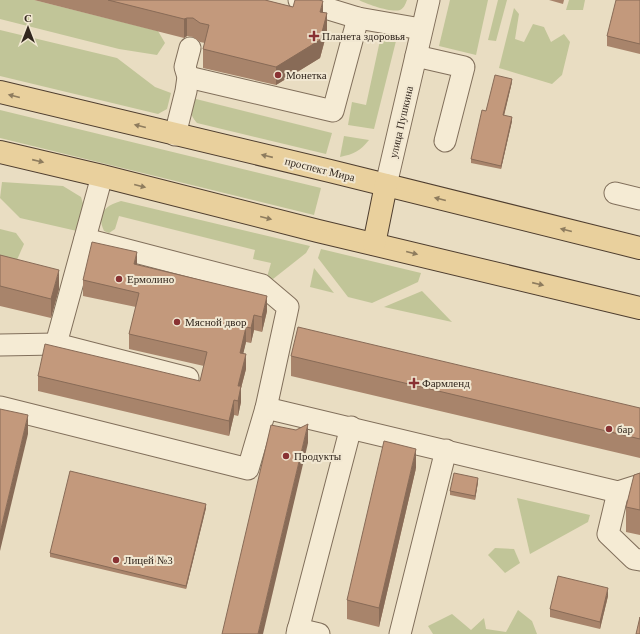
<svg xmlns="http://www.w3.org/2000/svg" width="640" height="634" font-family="Georgia,serif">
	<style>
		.green { fill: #c1c598 }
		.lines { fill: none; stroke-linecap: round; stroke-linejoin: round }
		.minor-casing { stroke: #816f5b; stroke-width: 23 }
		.major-casing { stroke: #4f3e2f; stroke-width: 24 }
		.minor { stroke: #f5ebd4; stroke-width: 21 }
		.major { stroke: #e9d09d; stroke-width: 22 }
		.wall { fill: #a8846b }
		.shaded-wall { fill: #886b57 }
		.building { fill: #c3997c; stroke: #886b57 }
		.oneway { fill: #8e7c5e }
		.poi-dot { fill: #893233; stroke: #f1e7d1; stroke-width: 1.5 }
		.labels { text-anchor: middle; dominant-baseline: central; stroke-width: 4; stroke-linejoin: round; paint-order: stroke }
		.poi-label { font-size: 11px; fill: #32271e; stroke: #f1e7d1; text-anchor: start }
		.street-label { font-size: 11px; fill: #32271e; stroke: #f1e7d1 }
	</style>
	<rect width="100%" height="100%" fill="#e9ddc2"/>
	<!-- green -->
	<g class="green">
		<path d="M0 0H34L158 31 165 43 157 55 119 49 0 19Z"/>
		<path d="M359 0H407C405 5 404 8 400 10 392 13 366 4 359 0Z"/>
		<path d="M450 0H488L476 55 439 46Z"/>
		<path d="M498 0H507L496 41 488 40Z"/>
		<path d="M569 0H585L583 10H566Z"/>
		<path d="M514 8 519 14 515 39 524 42 533 24 544 27 551 42 564 34 570 42 562 75 552 84 499 68Z"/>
		<path d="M384 22 398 33 374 129 348 125 352 102 366 105Z"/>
		<path d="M0 30 117 58 155 87 171 93 167 109 158 114 0 76Z"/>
		<path d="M192 98 332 133 326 154 197 123C189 113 190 110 192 98Z"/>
		<path d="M0 110 321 188 314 215 0 138Z"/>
		<path d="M344 136 369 140C360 151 354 154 340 157Z"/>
		<path d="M2 182 63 186 81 197 84 207 77 231 20 218 0 198Z"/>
		<path d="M121 201 310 246 306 253 273 279 267 277 271 263 253 259 255 250 119 216 115 229 109 233 104 231C96 213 105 206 121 201Z"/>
		<path d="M0 229 16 233 24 244 16 262 0 264Z"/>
		<path d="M321 249 421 273 418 282 372 303 348 297 318 258Z"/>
		<path d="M314 268 334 293 310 287Z"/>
		<path d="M422 291 452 322 384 307Z"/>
		<path d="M517 498 590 515 588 522 530 554Z"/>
		<path d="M495 548 514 549 520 563 505 573 488 555Z"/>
		<path d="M518 610 532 621 537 634H433L428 626 452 614 471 630 484 618 486 629 506 632Z"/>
	</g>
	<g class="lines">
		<defs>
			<g id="minor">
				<path d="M299 0 358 18 421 29"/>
				<path d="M416 56 464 67 445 141"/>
				<path d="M188 77 333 111 358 18"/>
				<path d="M175 135 186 91 188 77 185 67 190 48"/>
				<path d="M386 185 429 0"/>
				<path d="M615 193 640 199"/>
				<path d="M56 344 102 176"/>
				<path d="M0 345 56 344 188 378"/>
				<path d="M0 407 248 469 266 408 288 307 262 285 85 239"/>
				<path d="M266 408 618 492 640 485"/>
				<path d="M618 492 608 534 634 559 640 560"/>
				<path d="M298 629 319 634"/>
				<path d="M297 634 351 427"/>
				<path d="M400 634 446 450"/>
			</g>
			<g id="major">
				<path d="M0 92 330 171 640 248"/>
				<path d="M0 152 102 176 318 231 640 308"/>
				<path d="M374 244 386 185"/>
			</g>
		</defs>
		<!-- minor casing -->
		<use href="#minor" class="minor-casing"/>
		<!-- major casing -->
		<use href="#major" class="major-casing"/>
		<!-- minor -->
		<use href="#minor" class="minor"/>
		<!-- major -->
		<use href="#major" class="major"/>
	</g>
	<!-- wall -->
	<g class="wall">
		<path d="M34 0H265L293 7 323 12 327 32 320 58 276 85 203 68V49L205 43 200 42 193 37 187 36 184 38Z"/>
		<path d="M549 0H564L563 4Z"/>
		<path d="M640 0V54L607 46V36Z"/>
		<path d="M512 82 504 116 512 121 501 169 471 163V159Z"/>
		<path d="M0 255 59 289 51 318 0 306Z"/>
		<path d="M137 265 267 311 262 332 254 330 251 343 246 342 243 353 246 369 241 388V402L238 416 234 415 229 436 38 391V376L200 381 204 366 129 349V334L136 307 83 296V280Z"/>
		<path d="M291 356 640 408V458L291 376Z"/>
		<path d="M416 468 379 627 347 619V600Z"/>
		<path d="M640 473V535L626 532V507Z"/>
		<path d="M478 482 475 500 450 495V491Z"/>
		<path d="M206 508 186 589 50 557V553Z"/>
		<path d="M608 596 600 629 550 617V609Z"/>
	</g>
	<!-- shaded-wall -->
	<g class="shaded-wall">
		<path d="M323 1V20L320 12Z"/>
		<path d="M327 13V32L320 58 276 85V67Z"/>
		<path d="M187 18V36L184 38V19Z"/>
		<path d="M512 79V82L503 119V115Z"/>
		<path d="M512 117V121L501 169V166Z"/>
		<path d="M137 252V267L134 264Z"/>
		<path d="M59 270V289L51 318V299Z"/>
		<path d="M267 296V311L262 332V317Z"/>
		<path d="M254 315V330L251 343V328Z"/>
		<path d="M246 327V342L240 368V353Z"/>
		<path d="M246 354V369L241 388V402L238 416V386Z"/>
		<path d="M234 400V415L229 436V421Z"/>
		<path d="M28 415V434L0 551V533Z"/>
		<path d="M308 424V443L263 634H258Z"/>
		<path d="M416 449V468L379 627V608Z"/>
		<path d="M478 478V482L475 500V496Z"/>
		<path d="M206 504V508L186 589V586Z"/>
		<path d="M608 588V596L600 629V622Z"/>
	</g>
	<!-- building -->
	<g class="building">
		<path d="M108 0H265L293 7 295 0H319L323 1 320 12 327 13 320 40 276 67 203 49 209 25 200 23 193 18H187L184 19Z"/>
		<path d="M616 0H640V44L607 36Z"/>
		<path d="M495 75 512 79 503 115 512 117 501 166 471 159 482 110 486 111Z"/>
		<path d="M92 242 137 252 134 264 267 296 262 317 254 315 251 328 246 327 240 353 246 354 238 386H241L238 401 234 400 229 421 38 376 45 344 200 381 207 352 129 334 139 293 83 280Z"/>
		<path d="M0 255 59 270 51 299 0 286Z"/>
		<path d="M298 327 640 408V439L291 356Z"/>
		<path d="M0 409 28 415 0 533Z"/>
		<path d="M308 424 258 634H222L271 425 296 430Z"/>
		<path d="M384 441 416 449 379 608 347 600Z"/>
		<path d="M70 471 206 504 186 586 50 553Z"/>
		<path d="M454 473 478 478 475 496 450 491Z"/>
		<path d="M640 473V510L626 507 634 475Z"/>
		<path d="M558 576 608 588 600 622 550 609Z"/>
		<path d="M640 617V634H636Z"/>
	</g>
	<!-- one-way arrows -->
	<defs><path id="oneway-solid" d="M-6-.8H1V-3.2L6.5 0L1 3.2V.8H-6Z"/></defs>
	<g class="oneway">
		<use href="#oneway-solid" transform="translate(14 96) rotate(-166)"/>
		<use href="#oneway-solid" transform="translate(140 126) rotate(-166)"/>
		<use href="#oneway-solid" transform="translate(267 156) rotate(-167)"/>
		<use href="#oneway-solid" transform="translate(38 161) rotate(13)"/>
		<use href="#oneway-solid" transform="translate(140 186) rotate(14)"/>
		<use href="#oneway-solid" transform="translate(440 199) rotate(-166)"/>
		<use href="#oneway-solid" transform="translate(266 218) rotate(14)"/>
		<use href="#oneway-solid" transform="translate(566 230) rotate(-166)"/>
		<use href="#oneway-solid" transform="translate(412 253) rotate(14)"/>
		<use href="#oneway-solid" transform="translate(538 284) rotate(13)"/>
	</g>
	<!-- markers -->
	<g class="poi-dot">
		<path d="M312 30h4v4h4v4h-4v4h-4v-4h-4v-4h4z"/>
		<circle cx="278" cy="75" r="4"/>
		<circle cx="119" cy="279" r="4"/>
		<circle cx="177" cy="322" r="4"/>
		<path d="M412 377h4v4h4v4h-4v4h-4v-4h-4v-4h4z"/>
		<circle cx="609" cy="429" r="4"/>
		<circle cx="286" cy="456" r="4"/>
		<circle cx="116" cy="560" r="4"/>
	</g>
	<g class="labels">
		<!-- poi labels -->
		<g class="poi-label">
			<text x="322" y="36">Планета здоровья</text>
			<text x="286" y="75">Монетка</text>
			<text x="127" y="279">Ермолино</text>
			<text x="185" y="322">Мясной двор</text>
			<text x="422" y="383">Фармленд</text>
			<text x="617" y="429">бар</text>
			<text x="294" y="456">Продукты</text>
			<text x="124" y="560">Лицей №3</text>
		</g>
		<!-- street labels -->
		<g class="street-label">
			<text transform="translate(401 122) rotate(-77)">улица Пушкина</text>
			<text transform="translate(320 169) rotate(14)">проспект Мира</text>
		</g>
	</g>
	<!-- north arrow -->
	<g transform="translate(28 28)" stroke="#f1e7d1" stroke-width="3" paint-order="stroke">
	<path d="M0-3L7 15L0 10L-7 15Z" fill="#32271e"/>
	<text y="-6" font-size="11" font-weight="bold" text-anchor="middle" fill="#32271e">С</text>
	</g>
</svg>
